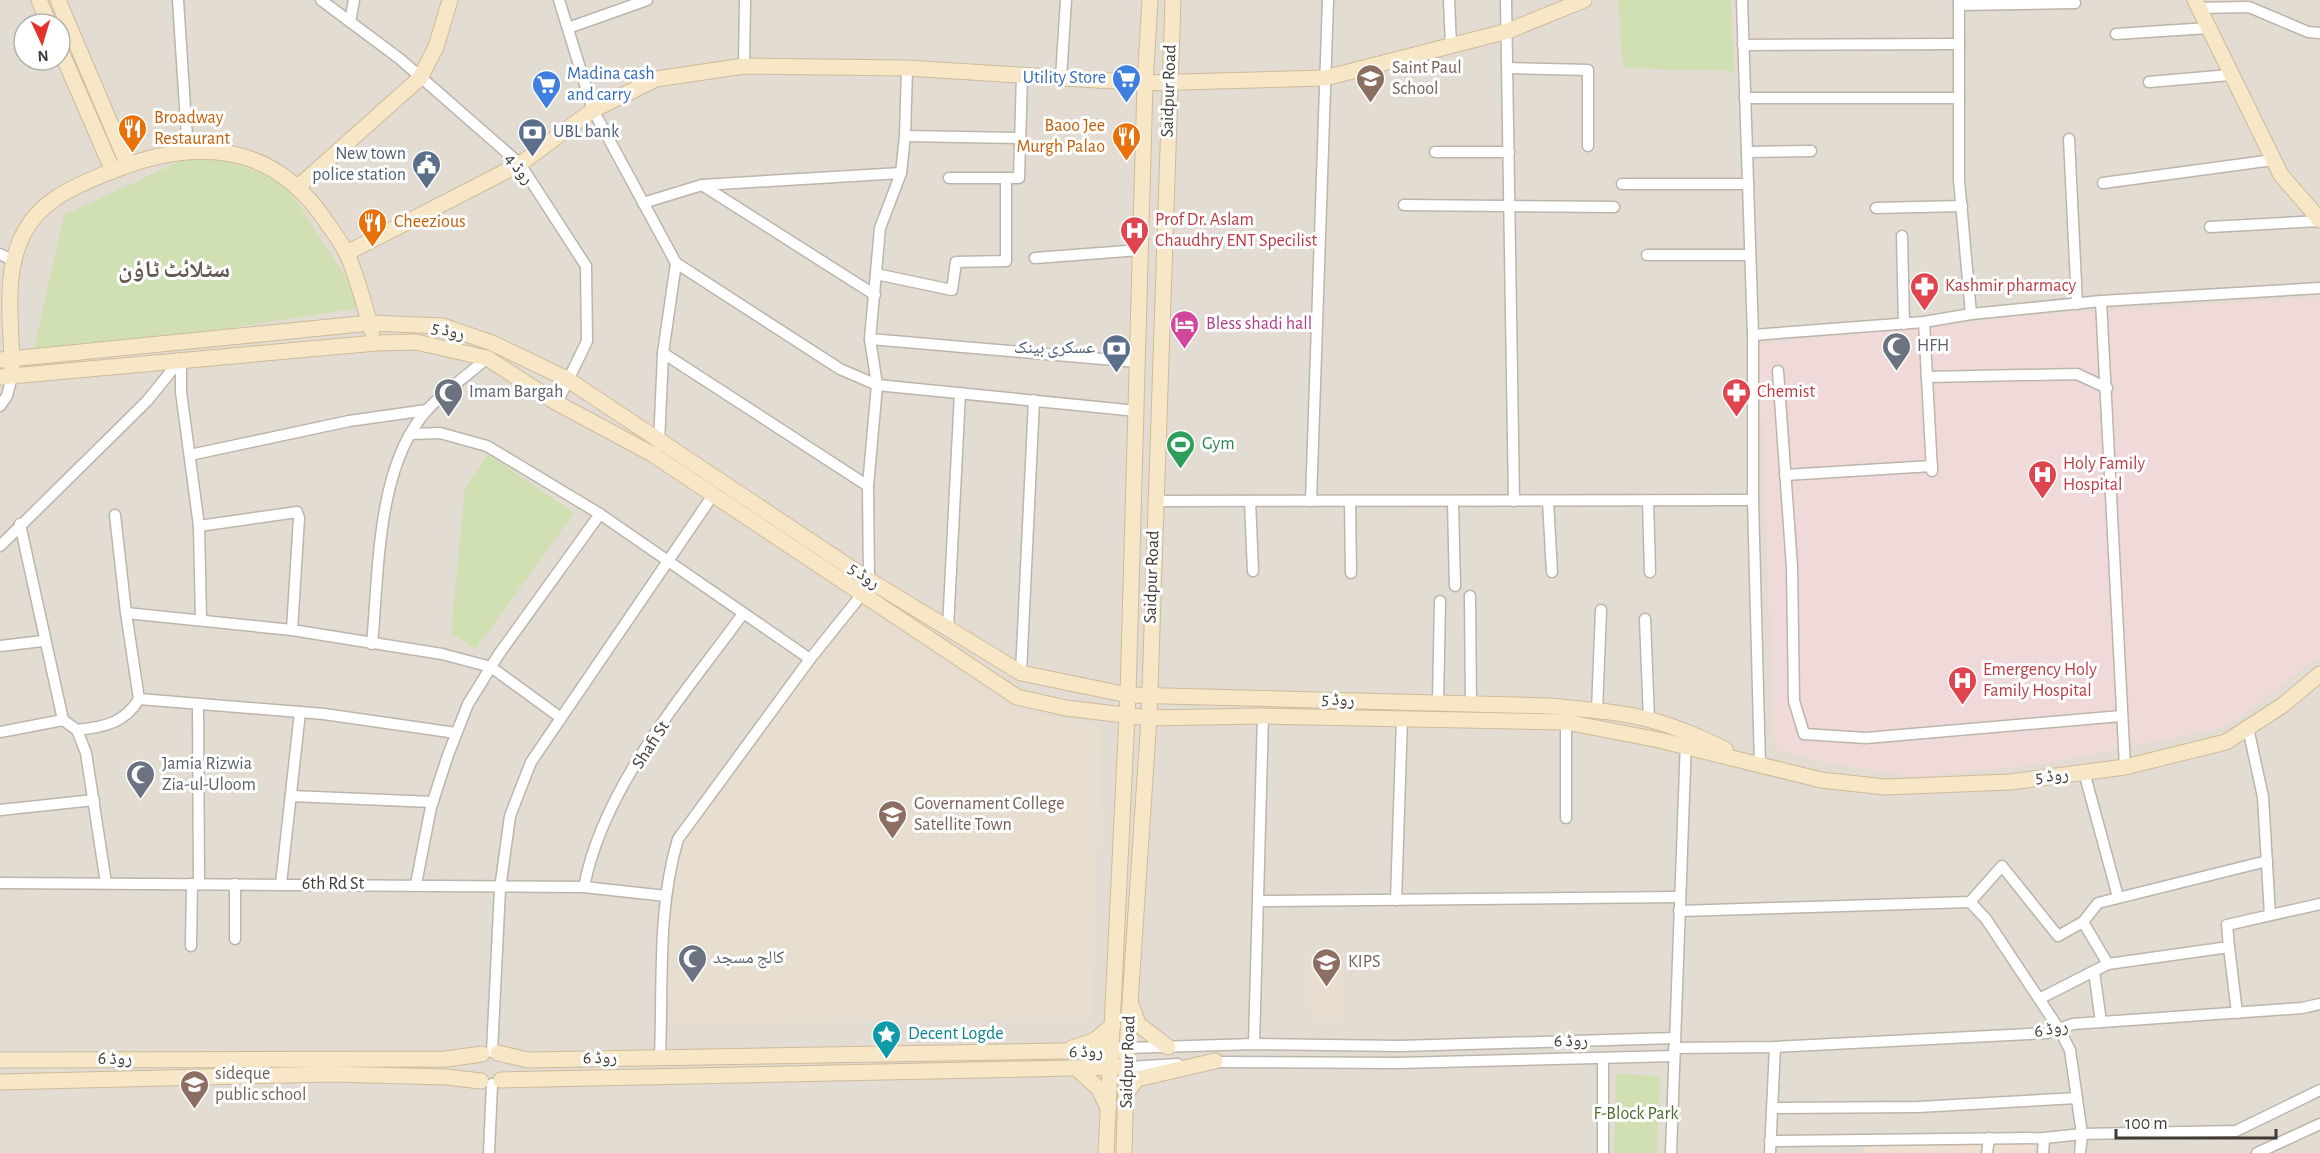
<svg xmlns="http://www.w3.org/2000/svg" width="2320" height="1153" font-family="'Alegreya Sans','Noto Naskh Arabic',sans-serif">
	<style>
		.residential { fill: #e3dcd3; fill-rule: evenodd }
		.commercial { fill: #f0e0d1 }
		.education { fill: #e7ded0 }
		.medical { fill: #efdad9 }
		.green { fill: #d0e0b2 }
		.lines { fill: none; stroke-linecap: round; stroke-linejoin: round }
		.street-casing { stroke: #bdb5ab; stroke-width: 13 }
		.secondary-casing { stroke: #cebb9b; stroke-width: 17 }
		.street { stroke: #fff; stroke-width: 10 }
		.secondary { stroke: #f7e7c7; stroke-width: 15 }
		.labels { text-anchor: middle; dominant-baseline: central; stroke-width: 6; stroke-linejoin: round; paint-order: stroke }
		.education-label { font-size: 18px; fill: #785e54; stroke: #fff; text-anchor: start }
		.shop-label { font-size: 18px; fill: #366cbe; stroke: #fff; text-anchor: start }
		.street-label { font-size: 18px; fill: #413b35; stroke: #fff }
		.food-label { font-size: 18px; fill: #c56008; stroke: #fff; text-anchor: start }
		.service-label { font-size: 18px; fill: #4e5e75; stroke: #fff; text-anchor: end }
		.health-label { font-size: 18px; fill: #be3a42; stroke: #fff; text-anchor: start }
		.hotel-label { font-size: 18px; fill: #b23c85; stroke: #fff; text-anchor: start }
		.worship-label { font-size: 18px; fill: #5b616d; stroke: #fff; text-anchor: start }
		.leisure-label { font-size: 18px; fill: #27864d; stroke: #fff; text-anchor: start }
		.culture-label { font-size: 18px; fill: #0d838f; stroke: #fff; text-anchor: start }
		.park-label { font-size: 18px; fill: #4d6b30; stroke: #fff }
		.district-label { font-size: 24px; font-weight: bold; fill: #63584e; stroke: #fff }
	</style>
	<rect width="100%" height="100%" fill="#f0ebe4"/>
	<!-- residential -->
	<path class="residential" d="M0 0H2320V1153H0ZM24 24H60V60H24Z"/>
	<!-- commercial -->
	<path class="commercial" d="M2037 1141 2034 1153H1864L1865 1144Z"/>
	<!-- education -->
	<g class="education">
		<path d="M858 602 1019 710 1101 726 1092 1018 656 1025 669 862 686 826Z"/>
		<path d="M1344 954V1021L1311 1022 1310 955Z"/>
	</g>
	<!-- medical -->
	<path class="medical" d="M2320 297V656L2226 727 2044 764 1919 777 1826 763 1775 749 1758 343 2060 313Z"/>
	<!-- green -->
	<g class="green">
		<path d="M1618 0H1731L1734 71 1623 68Z"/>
		<path d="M200 152 283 180 365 307 32 358 64 215Z"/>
		<path d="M488 454 574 513 476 649 451 634 465 488Z"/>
		<path d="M1616 1074 1660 1076 1657 1153H1614Z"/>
	</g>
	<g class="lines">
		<defs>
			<g id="street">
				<path d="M178 0 188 153"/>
				<path d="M321 0 400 59 520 164 586 266 587 341 557 403"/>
				<path d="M559 0 593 110 676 263 663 353 659 444"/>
				<path d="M1449 0 1451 45"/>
				<path d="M1506 0 1514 501"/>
				<path d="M1742 0 1753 335V500L1760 765"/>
				<path d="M1959 0V180L1971 314"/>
				<path d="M1959 5 2075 3"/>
				<path d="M2198 8 2249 7 2308 32 2320 33"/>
				<path d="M350 22 354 0"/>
				<path d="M568 28 647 0"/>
				<path d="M2116 34 2208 28"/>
				<path d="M1743 45 1959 44"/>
				<path d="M744 66 745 0"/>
				<path d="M1508 68 1588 70V146"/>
				<path d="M1061 78 1066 0"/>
				<path d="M2149 82 2230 75"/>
				<path d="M1745 98H1959"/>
				<path d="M905 136 1020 138"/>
				<path d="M2069 139 2077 304"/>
				<path d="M1435 152H1509"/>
				<path d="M1747 152 1811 151"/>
				<path d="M949 178H1019L1022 76"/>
				<path d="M2103 183 2273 160"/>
				<path d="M1622 184H1748"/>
				<path d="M702 185 875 295"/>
				<path d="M643 203 702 185 901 173"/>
				<path d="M1404 205 1614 207"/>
				<path d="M1876 208 1962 206"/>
				<path d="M2210 227 2320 221"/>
				<path d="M1902 236 1904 324"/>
				<path d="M0 254 16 262"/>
				<path d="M1647 255H1750"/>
				<path d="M1035 258 1140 250"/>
				<path d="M676 263 840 369 877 385 1137 411"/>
				<path d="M876 274 952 290 956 262 1006 261V178"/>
				<path d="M2101 301 2125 767"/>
				<path d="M1924 322 1932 471"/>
				<path d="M1753 335 1924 322 1971 314 2101 301 2320 288"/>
				<path d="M870 339 1137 362"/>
				<path d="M663 353 868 486"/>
				<path d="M181 359V392L199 526 201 619"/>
				<path d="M1778 371 1792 567 1794 701 1804 734 1866 738 2121 716"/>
				<path d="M1927 377 2077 374 2107 388"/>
				<path d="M0 406 7 396 12 376"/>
				<path d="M411 434 440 433 487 446 600 514 810 659"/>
				<path d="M190 455 349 421 427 410"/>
				<path d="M1785 475 1932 466"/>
				<path d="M1155 501 1753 500"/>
				<path d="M1250 501 1253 571"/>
				<path d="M1311 501 1328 0"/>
				<path d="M1350 501 1351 573"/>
				<path d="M1548 501 1552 572"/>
				<path d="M1648 501 1650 572"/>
				<path d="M1453 502 1455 586"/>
				<path d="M115 515 126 613 139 699"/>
				<path d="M20 524 63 720"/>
				<path d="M199 526 297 512 299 518 292 630"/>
				<path d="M0 546 147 401 181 359"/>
				<path d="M869 580 868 486 877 385 870 339 880 228 901 173 905 136 907 68"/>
				<path d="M1470 596 1471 704"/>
				<path d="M126 613 292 630 442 654 491 667 561 718"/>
				<path d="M1645 619 1649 719"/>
				<path d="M948 628 960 393"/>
				<path d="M372 644C379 572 376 465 428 409 445 391 468 375 487 358"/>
				<path d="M0 646 43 641"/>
				<path d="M1021 673 1034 400"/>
				<path d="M1438 703 1440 601"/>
				<path d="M198 704 199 884"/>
				<path d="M1597 711 1601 610"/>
				<path d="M2248 728 2263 797 2270 915"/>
				<path d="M77 730 86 753 106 883"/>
				<path d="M0 732 63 720 77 730C104 727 125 723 139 699L324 714 456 733"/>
				<path d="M2084 772 2118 897"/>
				<path d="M291 796 433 802"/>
				<path d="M0 810 94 800"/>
				<path d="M1566 818V722"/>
				<path d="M0 883 584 887 666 896"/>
				<path d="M235 884V939"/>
				<path d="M281 884 300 712"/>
				<path d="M416 884 431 807 448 755 468 704 499 654 600 514"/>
				<path d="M584 887C603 787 683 696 742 615"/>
				<path d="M1396 900 1402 718"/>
				<path d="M1259 901 1679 897"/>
				<path d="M1970 902 1986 919 2059 1029 2070 1050 2082 1134 2080 1153"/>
				<path d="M1679 911 1970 902 2002 866 2058 936 2083 922 2098 903 2267 861"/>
				<path d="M2083 922 2108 964"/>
				<path d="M191 946 192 884"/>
				<path d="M2229 947 2237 1013"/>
				<path d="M2094 971 2101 1022"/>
				<path d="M2039 999 2108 964 2229 947 2227 925 2320 904"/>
				<path d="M1254 1044 1263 716"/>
				<path d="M1127 1048 1254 1044 1400 1046 1674 1038"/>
				<path d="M1674 1048 1775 1047 2047 1033 2073 1024 2302 1008 2320 1004"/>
				<path d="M492 1052 500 889 510 816 531 762 713 495"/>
				<path d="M660 1056C663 985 657 908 678 839L810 659 863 593"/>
				<path d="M1603 1058V1153"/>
				<path d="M1209 1062 1398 1063 1674 1056"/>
				<path d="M1128 1067 1178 1064"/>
				<path d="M1772 1108 1918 1107 2077 1098"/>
				<path d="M1770 1141 2044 1138 2082 1134 2236 1131 2320 1090"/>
				<path d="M489 1153 492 1084"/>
				<path d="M1671 1153 1686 740"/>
				<path d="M1770 1153 1775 1047"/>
				<path d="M1987 1153 1989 1138"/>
				<path d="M2043 1153 2044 1138"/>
				<path d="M2257 1153 2320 1124"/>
			</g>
			<g id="secondary">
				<path d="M39 0 49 24"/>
				<path d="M58 0 128 165"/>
				<path d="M2195 0 2281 175 2320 220"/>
				<path d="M60 49 113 171"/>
				<path d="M299 186 420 78 436 47 450 0"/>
				<path d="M347 253 520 164 593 110 656 79 744 66 907 68 1145 83 1325 78 1508 31 1584 0"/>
				<path d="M0 360 370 323 443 326 492 343 567 379 869 580 1021 673 1128 695 1550 706C1584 710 1619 711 1651 720 1677 727 1701 738 1725 749"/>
				<path d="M12 369C12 329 3 278 21 239 38 200 75 186 112 171 197 137 274 142 327 223 334 233 342 243 347 254 358 278 364 306 372 331"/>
				<path d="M0 377 376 343 416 342 487 358 557 403 652 454 1017 697 1066 708 1149 718 1263 716 1566 722 1659 740 1821 780 1885 787 2010 782 2125 767 2226 742 2283 705 2320 674"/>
				<path d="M1132 1007 1138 1024 1168 1047"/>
				<path d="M1072 1048 1094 1041 1113 1025"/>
				<path d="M498 1053 528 1060 1121 1050"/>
				<path d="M0 1060 446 1059 482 1054"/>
				<path d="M1076 1068 1099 1089 1108 1108"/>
				<path d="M501 1080 1119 1067"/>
				<path d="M0 1082 331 1074 446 1077 481 1081"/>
				<path d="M1127 1093 1137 1079 1215 1061"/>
				<path d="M1106 1153 1128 695 1145 83 1150 0"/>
				<path d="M1124 1153 1127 1048 1149 718 1173 0"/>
			</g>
		</defs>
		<!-- street casing -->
		<use href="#street" class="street-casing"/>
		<!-- secondary casing -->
		<use href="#secondary" class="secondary-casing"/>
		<!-- street -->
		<use href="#street" class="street"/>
		<!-- secondary -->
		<use href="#secondary" class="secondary"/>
	</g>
	<!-- icons -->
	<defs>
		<symbol id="supermarket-pin" viewBox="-11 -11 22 30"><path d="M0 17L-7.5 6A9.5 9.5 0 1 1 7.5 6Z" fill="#3f7fe0" stroke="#fff"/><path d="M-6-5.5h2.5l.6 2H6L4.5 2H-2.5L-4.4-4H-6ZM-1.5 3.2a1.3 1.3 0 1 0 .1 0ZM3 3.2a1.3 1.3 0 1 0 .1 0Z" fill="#fff"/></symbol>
		<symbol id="school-pin" viewBox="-11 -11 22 30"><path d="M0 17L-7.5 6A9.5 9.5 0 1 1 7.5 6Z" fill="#8d6e63" stroke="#fff"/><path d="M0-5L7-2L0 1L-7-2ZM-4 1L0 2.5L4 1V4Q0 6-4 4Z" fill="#fff"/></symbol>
		<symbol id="restaurant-pin" viewBox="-11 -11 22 30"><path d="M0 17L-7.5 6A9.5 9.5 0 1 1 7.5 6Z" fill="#e8710a" stroke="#fff"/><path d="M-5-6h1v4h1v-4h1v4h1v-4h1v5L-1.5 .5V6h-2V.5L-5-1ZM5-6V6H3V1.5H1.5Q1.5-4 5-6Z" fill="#fff"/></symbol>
		<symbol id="bank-pin" viewBox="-11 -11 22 30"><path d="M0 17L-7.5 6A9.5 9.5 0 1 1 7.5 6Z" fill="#5c6f8a" stroke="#fff"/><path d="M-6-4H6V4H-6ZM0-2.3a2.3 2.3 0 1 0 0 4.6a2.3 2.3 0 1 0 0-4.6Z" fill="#fff"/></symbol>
		<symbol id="civic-pin" viewBox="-11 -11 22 30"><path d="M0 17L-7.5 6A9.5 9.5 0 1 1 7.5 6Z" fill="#5c6f8a" stroke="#fff"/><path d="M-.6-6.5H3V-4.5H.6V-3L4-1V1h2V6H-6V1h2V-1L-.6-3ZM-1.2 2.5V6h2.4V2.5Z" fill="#fff"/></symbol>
		<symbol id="hospital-pin" viewBox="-11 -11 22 30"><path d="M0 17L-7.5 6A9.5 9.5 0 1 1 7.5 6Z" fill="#e0444e" stroke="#fff"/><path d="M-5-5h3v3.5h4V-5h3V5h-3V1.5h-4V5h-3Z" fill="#fff"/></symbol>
		<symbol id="pharmacy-pin" viewBox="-11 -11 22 30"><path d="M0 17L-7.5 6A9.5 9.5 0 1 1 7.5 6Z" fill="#e0444e" stroke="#fff"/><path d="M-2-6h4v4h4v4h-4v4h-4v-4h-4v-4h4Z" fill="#fff"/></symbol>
		<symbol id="hotel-pin" viewBox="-11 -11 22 30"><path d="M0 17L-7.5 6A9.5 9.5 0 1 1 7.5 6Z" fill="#d1479c" stroke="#fff"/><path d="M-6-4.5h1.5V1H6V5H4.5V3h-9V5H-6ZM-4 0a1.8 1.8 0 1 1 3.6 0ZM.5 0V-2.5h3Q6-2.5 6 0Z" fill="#fff"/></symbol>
		<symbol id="mosque-pin" viewBox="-11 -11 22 30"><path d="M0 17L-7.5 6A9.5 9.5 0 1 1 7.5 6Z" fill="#6b7280" stroke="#fff"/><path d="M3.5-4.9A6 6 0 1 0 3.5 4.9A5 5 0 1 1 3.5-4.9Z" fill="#fff"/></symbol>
		<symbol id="stadium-pin" viewBox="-11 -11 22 30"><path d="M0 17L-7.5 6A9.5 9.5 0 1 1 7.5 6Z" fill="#2e9e5b" stroke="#fff"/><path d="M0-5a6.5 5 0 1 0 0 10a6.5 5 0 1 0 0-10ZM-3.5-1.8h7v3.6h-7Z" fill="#fff"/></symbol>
		<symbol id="university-pin" viewBox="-11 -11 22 30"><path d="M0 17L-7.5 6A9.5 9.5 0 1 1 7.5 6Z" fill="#8d6e63" stroke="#fff"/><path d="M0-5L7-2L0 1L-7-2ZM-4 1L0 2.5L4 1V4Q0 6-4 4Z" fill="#fff"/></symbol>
		<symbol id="sight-pin" viewBox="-11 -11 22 30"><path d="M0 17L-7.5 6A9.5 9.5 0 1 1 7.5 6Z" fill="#0f9aa8" stroke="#fff"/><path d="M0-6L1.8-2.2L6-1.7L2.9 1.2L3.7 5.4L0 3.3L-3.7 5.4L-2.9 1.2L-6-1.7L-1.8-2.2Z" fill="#fff"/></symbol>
	</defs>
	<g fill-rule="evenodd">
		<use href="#supermarket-pin" x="1110" y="62" width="33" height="45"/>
		<use href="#school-pin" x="1354" y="62" width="33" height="45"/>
		<use href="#supermarket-pin" x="530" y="68" width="33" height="45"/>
		<use href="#restaurant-pin" x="116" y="112" width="33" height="45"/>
		<use href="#bank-pin" x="516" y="116" width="33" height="45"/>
		<use href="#restaurant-pin" x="1110" y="120" width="33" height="45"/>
		<use href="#civic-pin" x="410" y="148" width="33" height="45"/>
		<use href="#restaurant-pin" x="356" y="206" width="33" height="45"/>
		<use href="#hospital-pin" x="1118" y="214" width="33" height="45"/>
		<use href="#pharmacy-pin" x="1908" y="270" width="33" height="45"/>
		<use href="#hotel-pin" x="1168" y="308" width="33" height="45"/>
		<use href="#mosque-pin" x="1880" y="330" width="33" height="45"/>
		<use href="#bank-pin" x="1100" y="332" width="33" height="45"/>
		<use href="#mosque-pin" x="432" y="376" width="33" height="45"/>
		<use href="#pharmacy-pin" x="1720" y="376" width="33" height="45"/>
		<use href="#stadium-pin" x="1164" y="428" width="33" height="45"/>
		<use href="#hospital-pin" x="2026" y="458" width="33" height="45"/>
		<use href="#hospital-pin" x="1946" y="664" width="33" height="45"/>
		<use href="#mosque-pin" x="124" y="758" width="33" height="45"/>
		<use href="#university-pin" x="876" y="798" width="33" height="45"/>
		<use href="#mosque-pin" x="676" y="942" width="33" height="45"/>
		<use href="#school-pin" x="1310" y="946" width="33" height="45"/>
		<use href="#sight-pin" x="870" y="1018" width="33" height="45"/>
		<use href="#school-pin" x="178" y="1068" width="33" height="45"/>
	</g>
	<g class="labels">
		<!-- education labels -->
		<g class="education-label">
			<text x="1392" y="68">Saint Paul<tspan x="1392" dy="21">School</tspan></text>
			<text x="914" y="804">Governament College<tspan x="914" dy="21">Satellite Town</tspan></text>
			<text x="1348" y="962">KIPS</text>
			<text x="215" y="1074">sideque<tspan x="215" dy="21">public school</tspan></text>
		</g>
		<!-- shop labels -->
		<g class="shop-label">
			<text x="567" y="74">Madina cash<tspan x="567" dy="21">and carry</tspan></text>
			<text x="1106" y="78" text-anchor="end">Utility Store</text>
		</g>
		<!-- street labels -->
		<g class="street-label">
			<text transform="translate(1169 91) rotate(-88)">Saidpur Road</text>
			<text transform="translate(519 169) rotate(50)">روڈ 4</text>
			<text transform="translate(448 331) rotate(12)">روڈ 5</text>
			<text transform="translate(864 576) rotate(33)">روڈ 5</text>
			<text transform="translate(1152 577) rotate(-88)">Saidpur Road</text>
			<text transform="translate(1338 700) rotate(2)">روڈ 5</text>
			<text transform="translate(651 745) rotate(-57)">Shafi St</text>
			<text transform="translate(2052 776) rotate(-7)">روڈ 5</text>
			<text x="333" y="884">6th Rd St</text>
			<text transform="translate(2051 1029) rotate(-11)">روڈ 6</text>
			<text transform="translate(1571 1041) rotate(-2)">روڈ 6</text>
			<text transform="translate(1086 1052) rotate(-1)">روڈ 6</text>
			<text transform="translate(600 1058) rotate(-2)">روڈ 6</text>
			<text x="115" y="1059">روڈ 6</text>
			<text transform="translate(1128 1062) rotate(-88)">Saidpur Road</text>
		</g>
		<!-- food labels -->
		<g class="food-label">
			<text x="154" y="118">Broadway<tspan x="154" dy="21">Restaurant</tspan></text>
			<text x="1105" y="126" text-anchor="end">Baoo Jee<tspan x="1105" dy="21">Murgh Palao</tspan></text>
			<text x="394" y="222">Cheezious</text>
		</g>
		<!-- service labels -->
		<g class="service-label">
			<text x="553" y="132" text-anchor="start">UBL bank</text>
			<text x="406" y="154">New town<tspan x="406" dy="21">police station</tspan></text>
			<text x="1095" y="348">عسکری بینک</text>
		</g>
		<!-- health labels -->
		<g class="health-label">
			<text x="1155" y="220">Prof Dr. Aslam<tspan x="1155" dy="21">Chaudhry ENT Specilist</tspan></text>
			<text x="1945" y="286">Kashmir pharmacy</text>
			<text x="1757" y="392">Chemist</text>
			<text x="2063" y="464">Holy Family<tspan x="2063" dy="21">Hospital</tspan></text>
			<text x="1983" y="670">Emergency Holy<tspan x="1983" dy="21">Family Hospital</tspan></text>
		</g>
		<!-- hotel labels -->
		<g class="hotel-label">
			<text x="1206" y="324">Bless shadi hall</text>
		</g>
		<!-- worship labels -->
		<g class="worship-label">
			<text x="1917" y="346">HFH</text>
			<text x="469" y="392">Imam Bargah</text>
			<text x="162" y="764">Jamia Rizwia<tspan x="162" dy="21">Zia-ul-Uloom</tspan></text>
			<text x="713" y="958">کالج مسجد</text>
		</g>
		<!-- leisure labels -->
		<g class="leisure-label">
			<text x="1202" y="444">Gym</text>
		</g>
		<!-- culture labels -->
		<g class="culture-label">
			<text x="908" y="1034">Decent Logde</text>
		</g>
		<!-- park labels -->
		<g class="park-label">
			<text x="1636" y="1114">F-Block Park</text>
		</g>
		<!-- district labels -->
		<g class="district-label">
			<text x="174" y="270">سٹلائٹ ٹاؤن</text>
		</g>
	</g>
	<!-- north arrow -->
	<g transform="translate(42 42) rotate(176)"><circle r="28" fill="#ffffff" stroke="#b3b1ae" stroke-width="1.5"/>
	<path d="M0-4.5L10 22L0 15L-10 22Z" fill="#e0342c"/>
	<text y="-9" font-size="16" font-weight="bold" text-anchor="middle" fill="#413b35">N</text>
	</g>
	<!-- scale -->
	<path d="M2116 1129v9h160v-9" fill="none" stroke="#413b35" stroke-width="3"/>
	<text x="2125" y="1129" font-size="18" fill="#413b35" stroke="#ffffff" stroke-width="4.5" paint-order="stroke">100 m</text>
</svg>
